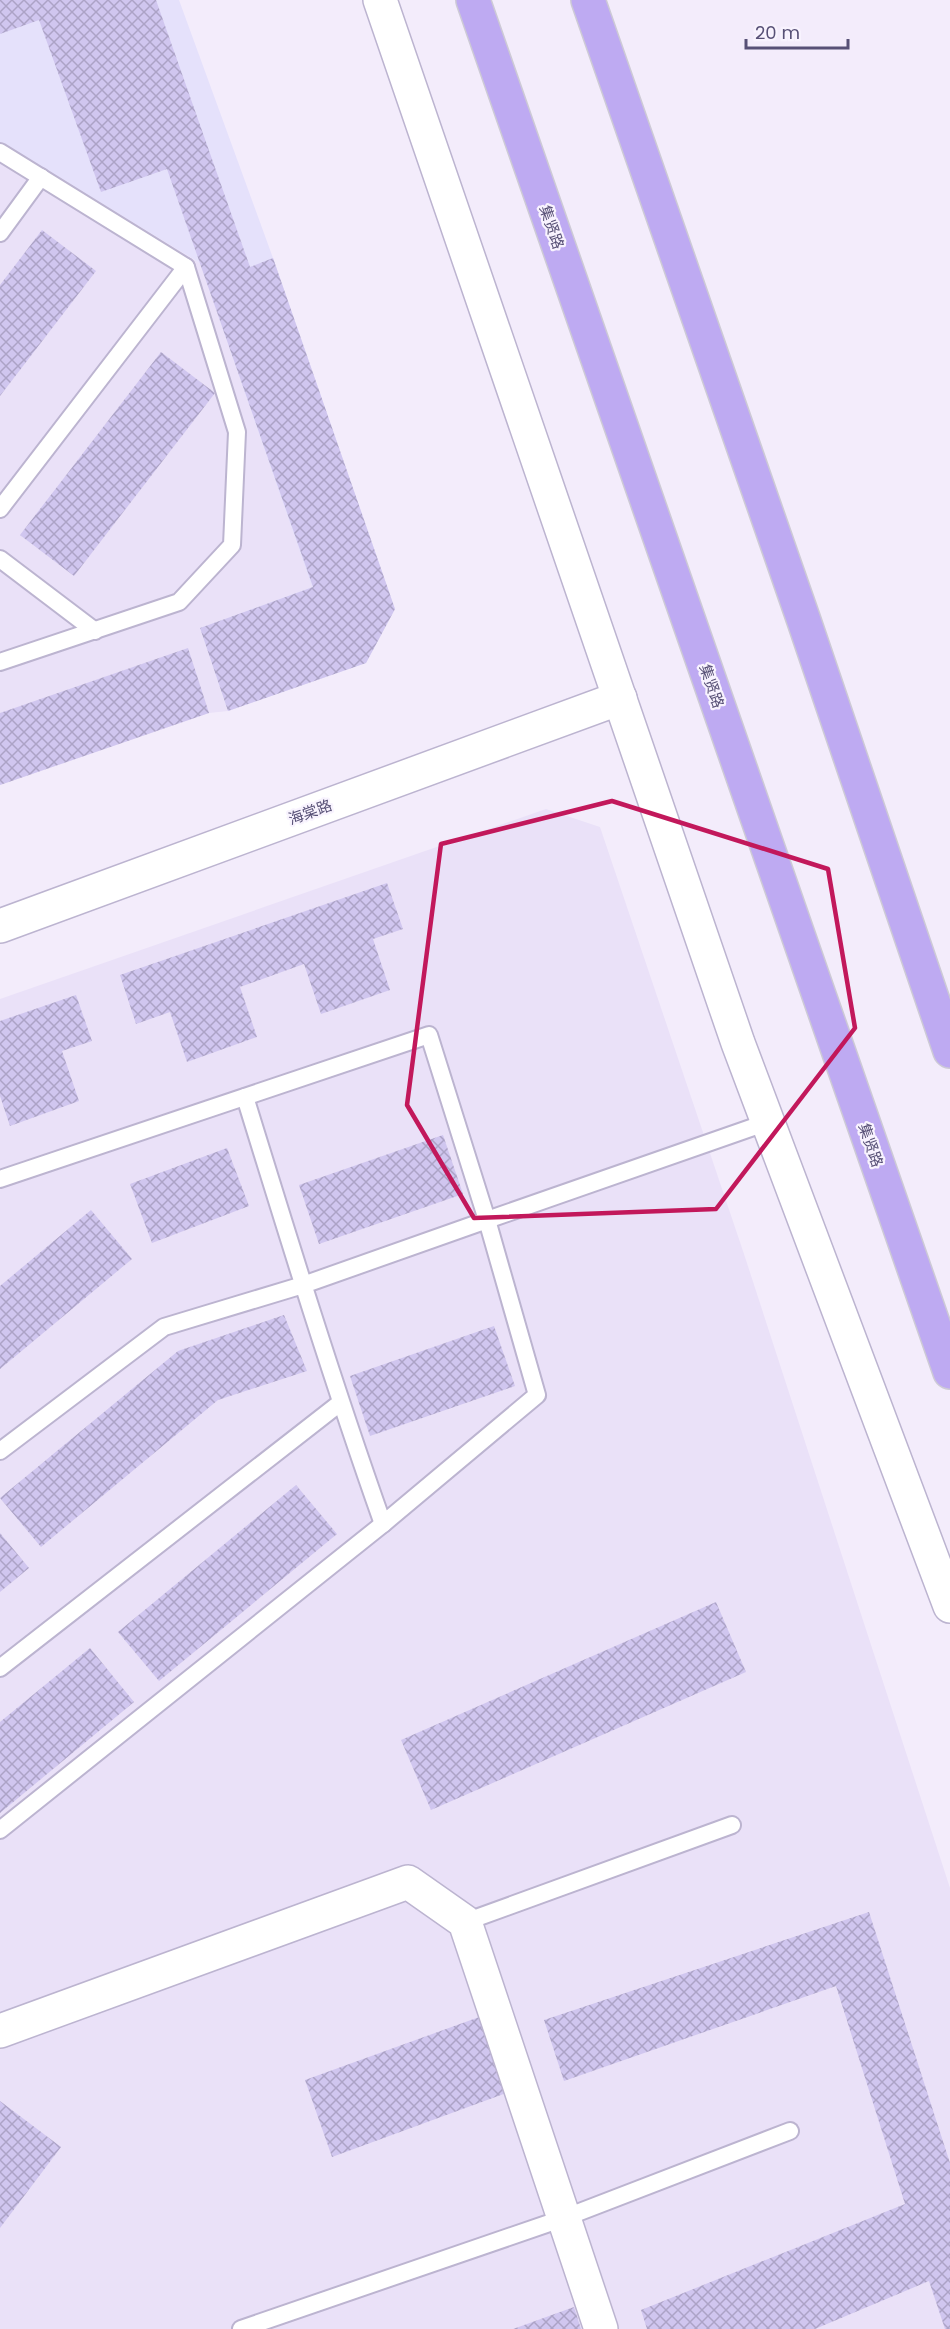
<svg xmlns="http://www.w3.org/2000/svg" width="950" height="2329" font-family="Poppins,'Noto Sans SC',sans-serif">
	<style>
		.residential { fill: #eae1f8 }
		.commercial { fill: #e5e1fb }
		.building { fill: url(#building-cross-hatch) }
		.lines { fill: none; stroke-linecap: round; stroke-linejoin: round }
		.service-casing { stroke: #bcb4d0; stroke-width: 20 }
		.minor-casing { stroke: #bcb4d0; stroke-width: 36 }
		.tertiary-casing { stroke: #bcb4d0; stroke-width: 36 }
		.trunk-casing { stroke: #cdcad6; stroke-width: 36 }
		.service { stroke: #fff; stroke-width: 16 }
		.minor { stroke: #fff; stroke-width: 33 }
		.tertiary { stroke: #fff; stroke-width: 33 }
		.trunk { stroke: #beaaf2; stroke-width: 33 }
		.marked { fill: none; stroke: #c2185b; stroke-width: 4.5; stroke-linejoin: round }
		.labels { text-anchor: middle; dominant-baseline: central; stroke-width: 4.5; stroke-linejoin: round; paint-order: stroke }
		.street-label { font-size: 15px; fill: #575076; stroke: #f8f3fe }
	</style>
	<defs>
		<pattern id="building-cross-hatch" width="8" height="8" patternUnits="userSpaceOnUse" patternTransform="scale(1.5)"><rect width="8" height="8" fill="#d0c6ef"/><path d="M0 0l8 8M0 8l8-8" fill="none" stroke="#aca3c6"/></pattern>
	</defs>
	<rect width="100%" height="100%" fill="#f3ecfb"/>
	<!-- residential -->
	<g class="residential">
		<path d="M0 141 200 263 313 587 200 628 228 711 209 713 0 785Z"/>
		<path d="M546 809 600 827 744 1254 950 1888V2329H0V999Z"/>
	</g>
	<!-- commercial -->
	<path class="commercial" d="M0 0H179L273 258 395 609 366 663 228 711 200 628 312 587 200 263 0 142Z"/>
	<!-- building -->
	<g class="building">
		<path d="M0 0H156L250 267 273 258 395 609 366 663 228 711 200 628 313 587 167 169 101 192 39 20 0 34Z"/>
		<path d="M42 230 96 271 0 396V285Z"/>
		<path d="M161 352 215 393 74 576 20 535Z"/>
		<path d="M188 648 209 713 0 785V713Z"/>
		<path d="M387 883 403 929 373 939 390 990 321 1014 304 964 240 987 257 1037 187 1062 170 1012 136 1024 120 975Z"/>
		<path d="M76 995 92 1041 62 1051 79 1101 10 1126 0 1096V1021Z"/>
		<path d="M443 1135 463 1194 319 1244 299 1185Z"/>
		<path d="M227 1148 249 1206 152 1243 130 1184Z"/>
		<path d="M91 1210 132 1259 0 1369V1286Z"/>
		<path d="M284 1315 307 1371 218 1400 41 1547 0 1498 178 1351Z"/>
		<path d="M494 1326 515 1386 370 1436 350 1376Z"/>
		<path d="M296 1485 337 1534 159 1681 118 1632Z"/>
		<path d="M0 1533 29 1568 0 1592Z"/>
		<path d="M716 1602 746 1672 431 1810 401 1740Z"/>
		<path d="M90 1648 134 1702 0 1813V1722Z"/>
		<path d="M869 1912 950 2163V2329H945L929 2281 815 2329H647L641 2310 905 2204 836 1986 564 2081 544 2020Z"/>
		<path d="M482 2016 509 2092 332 2157 305 2080Z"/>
		<path d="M0 2101 61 2147 0 2228Z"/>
		<path d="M574 2307 581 2329H513Z"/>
	</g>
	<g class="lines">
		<defs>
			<g id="service">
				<path d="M0 152 186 267 237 432 232 545 179 602 0 662"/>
				<path d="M0 233 41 177"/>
				<path d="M0 509 186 267"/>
				<path d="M0 559 95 631"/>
				<path d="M0 1179 429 1035 487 1220 768 1122"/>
				<path d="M0 1451 164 1327 303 1285 487 1220 537 1395 383 1524C333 1383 289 1240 245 1097"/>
				<path d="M0 1668 340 1403"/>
				<path d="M0 1830 383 1524"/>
				<path d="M465 1922 732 1825"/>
				<path d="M241 2329 564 2218 790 2131"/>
			</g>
			<path id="minor" d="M0 2031 408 1882 465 1922 601 2329"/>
			<g id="tertiary">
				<path d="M380 0 738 1043 950 1606"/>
				<path d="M0 926 620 698"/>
			</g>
			<g id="trunk">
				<path d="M473 0 950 1372"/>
				<path d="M588 0 803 618 950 1051"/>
			</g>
		</defs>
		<!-- service casing -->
		<use href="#service" class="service-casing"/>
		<!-- minor casing -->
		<use href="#minor" class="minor-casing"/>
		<!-- tertiary casing -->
		<use href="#tertiary" class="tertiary-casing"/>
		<!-- trunk casing -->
		<use href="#trunk" class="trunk-casing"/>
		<!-- service -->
		<use href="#service" class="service"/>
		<!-- minor -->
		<use href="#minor" class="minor"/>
		<!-- tertiary -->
		<use href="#tertiary" class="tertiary"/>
		<!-- trunk -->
		<use href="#trunk" class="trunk"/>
	</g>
	<!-- marked area -->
	<path class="marked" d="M612 801 828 869 855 1028 716 1209 474 1218 407 1105 441 844Z"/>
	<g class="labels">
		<!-- street labels -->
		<g class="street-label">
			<text transform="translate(552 227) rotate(71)">集贤路</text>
			<text transform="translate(712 686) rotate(71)">集贤路</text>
			<text transform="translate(310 812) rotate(-20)">海棠路</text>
			<text transform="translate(871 1145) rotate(71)">集贤路</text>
		</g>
	</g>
	<!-- scale -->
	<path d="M746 39v9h102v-9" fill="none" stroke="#575076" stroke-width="3"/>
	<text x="755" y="39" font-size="18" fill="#575076" stroke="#f8f3fe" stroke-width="4.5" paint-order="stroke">20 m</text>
</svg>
